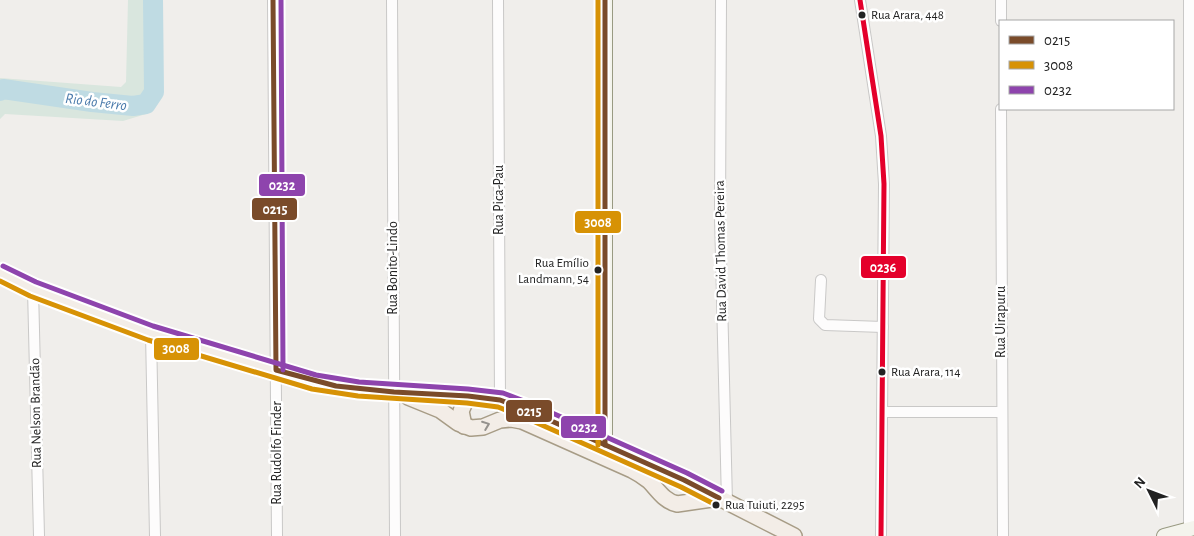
<svg xmlns="http://www.w3.org/2000/svg" width="1194" height="536" font-family="'Alegreya Sans',sans-serif">
	<style>
		.wetland { fill: #d9e6de }
		.lines { fill: none; stroke-linecap: round; stroke-linejoin: round }
		.river { stroke: #bfdbe3; stroke-width: 20 }
		.street-casing { stroke: #c9c8c7; stroke-width: 12 }
		.secondary-casing { stroke: #999a82; stroke-width: 16 }
		.primary-casing { stroke: #a79c86; stroke-width: 18 }
		.street { stroke: #fdfcfc; stroke-width: 10 }
		.secondary { stroke: #f4f4ed; stroke-width: 14 }
		.primary { stroke: #f3ede7; stroke-width: 15 }
		.bus-1-casing { stroke: #fff; stroke-width: 9 }
		.bus-2-casing { stroke: #fff; stroke-width: 9 }
		.bus-3-casing { stroke: #fff; stroke-width: 9 }
		.bus-4-casing { stroke: #fff; stroke-width: 9 }
		.bus-1 { stroke: #7a4b2a; stroke-width: 5 }
		.bus-2 { stroke: #d79205; stroke-width: 5 }
		.bus-3 { stroke: #8e44ad; stroke-width: 5 }
		.bus-4 { stroke: #e4002b; stroke-width: 5 }
		.oneway { stroke: #95928e }
		.bus-dot { fill: #222; stroke: #fff; stroke-width: 2 }
		.labels { text-anchor: middle; dominant-baseline: central; stroke-width: 5; stroke-linejoin: round; paint-order: stroke }
		.bus-label { font-size: 13px; fill: #222; stroke: #fff; text-anchor: start }
		.street-label { font-size: 14px; fill: #222; stroke: #fff }
		.water-label { font-size: 15px; font-style: italic; fill: #4a7aab; stroke: #fff }
		.line-badge { stroke: #fff; stroke-width: 2 }
		.badge-label { font-size: 14px; text-anchor: middle; font-weight: bold; fill: #fff }
	</style>
	<rect width="100%" height="100%" fill="#f0eeeb"/>
	<!-- wetland -->
	<path class="wetland" d="M128 0H158V93L156 105 146 114 123 121 5 114 0 119V78L121 87 126 82Z"/>
	<g class="lines">
		<!-- river -->
		<path class="river" d="M0 91 3 89 92 102 133 106 146 104 154 92 153 0"/>
		<defs>
			<g id="street">
				<path d="M273 0 277 536"/>
				<path d="M392 0 395 536"/>
				<path d="M498 0 500 400"/>
				<path d="M721 0 720 217 727 502"/>
				<path d="M860 0 881 136 884 184 881 536"/>
				<path d="M1001 0V21"/>
				<path d="M1001 109 1003 536"/>
				<path d="M821 280 819 319 825 325 883 327"/>
				<path d="M33 289 39 536"/>
				<path d="M151 333 155 536"/>
				<path d="M882 412H1001"/>
				<path d="M1189 530V0"/>
			</g>
			<g id="secondary">
				<path d="M605 0V445"/>
				<path d="M1164 536 1194 528"/>
			</g>
			<g id="primary">
				<path d="M0 273 33 289 151 333 314 382 358 389 485 397 512 404 684 480 794 536"/>
				<path d="M408 397 440 410 458 423 471 428 483 427 500 420 511 419 522 421 632 470C638 473 644 477 649 481 658 490 664 501 677 504L719 498"/>
				<path d="M464 426 461 411 468 396"/>
			</g>
		</defs>
		<!-- street casing -->
		<use href="#street" class="street-casing"/>
		<!-- secondary casing -->
		<use href="#secondary" class="secondary-casing"/>
		<!-- primary casing -->
		<use href="#primary" class="primary-casing"/>
		<!-- street -->
		<use href="#street" class="street"/>
		<!-- secondary -->
		<use href="#secondary" class="secondary"/>
		<!-- primary -->
		<use href="#primary" class="primary"/>
		<defs>
			<g id="bus-1">
				<path d="M273 0 276 370 336 386 394 392 468 396 500 400 529 411 684 480 719 498"/>
				<path d="M605 0V445"/>
			</g>
			<g id="bus-2">
				<path d="M598 0V445"/>
				<path d="M0 281 30 296 148 340 312 389 358 396 467 403 498 407 526 418 681 487 716 505"/>
			</g>
			<g id="bus-3">
				<path d="M281 0 283 370"/>
				<path d="M3 266 36 282 153 326 316 375 359 382 468 389 503 393 532 404 687 473 722 491"/>
			</g>
			<path id="bus-4" d="M860 0 881 136 884 184 881 536"/>
		</defs>
		<!-- bus-1 casing -->
		<use href="#bus-1" class="bus-1-casing"/>
		<!-- bus-2 casing -->
		<use href="#bus-2" class="bus-2-casing"/>
		<!-- bus-3 casing -->
		<use href="#bus-3" class="bus-3-casing"/>
		<!-- bus-4 casing -->
		<use href="#bus-4" class="bus-4-casing"/>
		<!-- bus-1 -->
		<use href="#bus-1" class="bus-1"/>
		<!-- bus-2 -->
		<use href="#bus-2" class="bus-2"/>
		<!-- bus-3 -->
		<use href="#bus-3" class="bus-3"/>
		<!-- bus-4 -->
		<use href="#bus-4" class="bus-4"/>
	</g>
	<!-- one-way arrows -->
	<defs><path id="oneway-chevron" d="M-2-3.5L2.5 0L-2 3.5" fill="none" stroke-width="1.6" stroke-linecap="round" stroke-linejoin="round" transform="scale(1.25)"/></defs>
	<use class="oneway" href="#oneway-chevron" transform="translate(486 425) rotate(-21)"/>
	<!-- markers -->
	<g class="bus-dot">
		<circle cx="862" cy="15" r="4.5"/>
		<circle cx="598" cy="270" r="4.5"/>
		<circle cx="882" cy="372" r="4.5"/>
		<circle cx="716" cy="505" r="4.5"/>
	</g>
	<g class="labels">
		<!-- bus labels -->
		<g class="bus-label">
			<text x="871" y="15">Rua Arara, 448</text>
			<text x="589" y="263" text-anchor="end">Rua Emílio<tspan x="589" dy="16">Landmann, 54</tspan></text>
			<text x="891" y="372">Rua Arara, 114</text>
			<text x="725" y="505">Rua Tuiuti, 2295</text>
		</g>
		<!-- street labels -->
		<g class="street-label">
			<text transform="translate(499 200) rotate(-90)">Rua Pica-Pau</text>
			<text transform="translate(721 251) rotate(-91)">Rua David Thomas Pereira</text>
			<text transform="translate(393 268) rotate(-90)">Rua Bonito-Lindo</text>
			<text transform="translate(1001 322) rotate(-90)">Rua Uirapuru</text>
			<text transform="translate(36 413) rotate(-91)">Rua Nelson Brandão</text>
			<text transform="translate(277 453) rotate(-90)">Rua Rudolfo Finder</text>
		</g>
		<!-- water labels -->
		<g class="water-label">
			<text transform="translate(96 102) rotate(7)">Rio do Ferro</text>
		</g>
	</g>
	<g class="line-badge">
		<rect x="258" y="173" width="48" height="24" rx="5" fill="#8e44ad"/>
		<rect x="251" y="197" width="47" height="24" rx="5" fill="#7a4b2a"/>
		<rect x="574" y="210" width="48" height="24" rx="5" fill="#d79205"/>
		<rect x="860" y="255" width="47" height="24" rx="5" fill="#e4002b"/>
		<rect x="153" y="337" width="47" height="24" rx="5" fill="#d79205"/>
		<rect x="505" y="399" width="48" height="24" rx="5" fill="#7a4b2a"/>
		<rect x="560" y="415" width="47" height="24" rx="5" fill="#8e44ad"/>
	</g>
	<g class="badge-label">
		<text x="282" y="190">0232</text>
		<text x="275" y="214">0215</text>
		<text x="598" y="227">3008</text>
		<text x="883" y="272">0236</text>
		<text x="176" y="353">3008</text>
		<text x="529" y="416">0215</text>
		<text x="584" y="432">0232</text>
	</g>
	<!-- legend -->
	<rect x="999" y="20" width="175" height="90" fill="#ffffff" stroke="#a7a7a7"/>
	<rect x="1009" y="36" width="25" height="8" fill="#7a4b2a" stroke="#a7a7a7"/>
	<text x="1044" y="45" font-size="15" fill="#222222">0215</text>
	<rect x="1009" y="61" width="25" height="8" fill="#d79205" stroke="#a7a7a7"/>
	<text x="1044" y="70" font-size="15" fill="#222222">3008</text>
	<rect x="1009" y="86" width="25" height="8" fill="#8e44ad" stroke="#a7a7a7"/>
	<text x="1044" y="95" font-size="15" fill="#222222">0232</text>
	<!-- north arrow -->
	<g transform="translate(1149 491) rotate(312)" stroke="#ffffff" stroke-width="4" paint-order="stroke">
	<path d="M0-4L9 19L0 12L-9 19Z" fill="#222222"/>
	<text y="-8" font-size="14" font-weight="bold" text-anchor="middle" fill="#222222">N</text>
	</g>
</svg>
